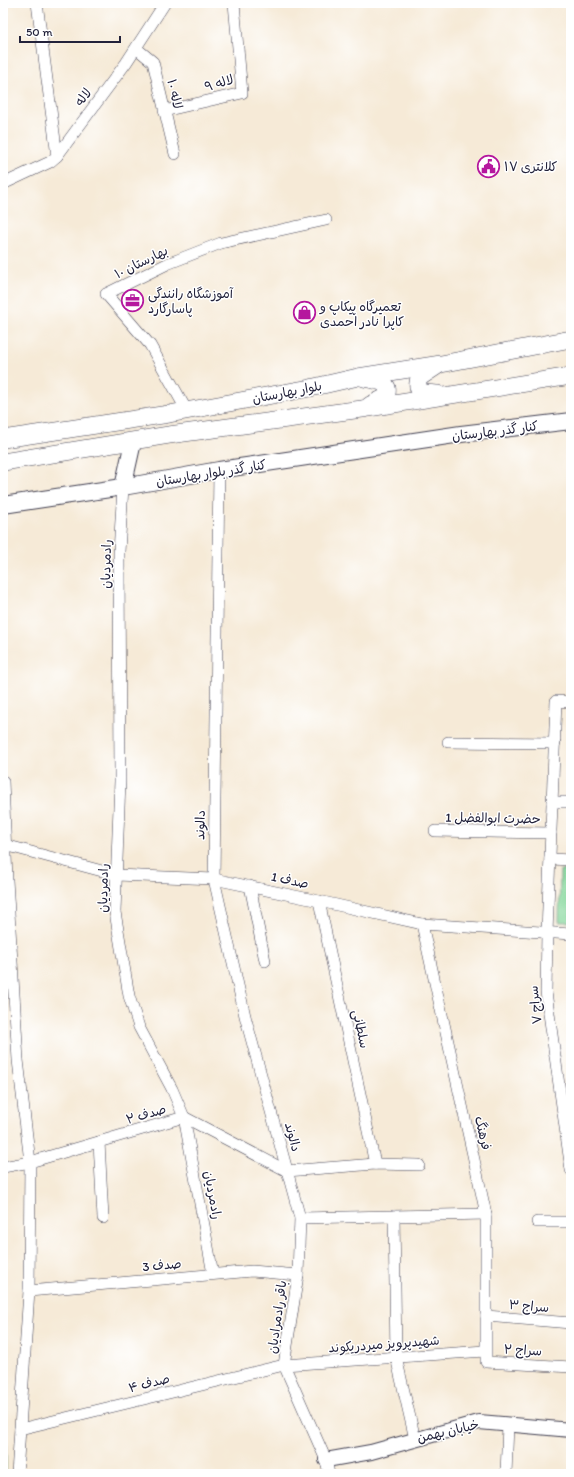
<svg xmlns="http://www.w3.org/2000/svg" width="574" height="1477" font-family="Itim,'Playpen Sans Arabic',sans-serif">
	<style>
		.green { fill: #81d698; stroke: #527c6a }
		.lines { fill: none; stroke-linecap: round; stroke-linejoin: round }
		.minor-casing { stroke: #424052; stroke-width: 12 }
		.tertiary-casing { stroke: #424052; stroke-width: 16 }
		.secondary-casing { stroke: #424052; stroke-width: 18 }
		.primary-casing { stroke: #424052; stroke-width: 18 }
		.minor { stroke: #fff; stroke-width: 11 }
		.tertiary { stroke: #fff; stroke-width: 14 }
		.secondary { stroke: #fff; stroke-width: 16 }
		.primary { stroke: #fff; stroke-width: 17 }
		.labels { text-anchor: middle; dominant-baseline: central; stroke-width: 3; stroke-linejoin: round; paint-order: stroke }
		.street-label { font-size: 13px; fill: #22223b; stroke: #fff }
		.poi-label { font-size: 13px; fill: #22223b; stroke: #fff; text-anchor: start }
	</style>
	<rect width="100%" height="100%" fill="#fff"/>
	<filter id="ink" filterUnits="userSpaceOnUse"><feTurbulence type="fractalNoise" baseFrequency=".025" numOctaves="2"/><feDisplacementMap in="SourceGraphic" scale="8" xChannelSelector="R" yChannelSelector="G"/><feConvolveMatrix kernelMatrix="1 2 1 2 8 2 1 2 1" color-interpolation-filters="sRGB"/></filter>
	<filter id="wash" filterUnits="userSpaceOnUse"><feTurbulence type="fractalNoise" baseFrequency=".012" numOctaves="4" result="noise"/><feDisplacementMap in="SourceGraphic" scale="16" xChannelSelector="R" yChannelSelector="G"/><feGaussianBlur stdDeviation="0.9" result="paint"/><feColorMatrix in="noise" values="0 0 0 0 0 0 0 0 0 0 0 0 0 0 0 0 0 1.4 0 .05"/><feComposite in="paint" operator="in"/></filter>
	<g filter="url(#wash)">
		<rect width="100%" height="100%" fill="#f6ead7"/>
		<!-- green -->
		<g class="green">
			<path d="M560 870H571V922H559Z"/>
			<path d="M3 1432 6 1433V1474H3Z"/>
		</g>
	</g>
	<g filter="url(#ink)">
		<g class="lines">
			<defs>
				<g id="minor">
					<path d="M37 3 57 156"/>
					<path d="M136 48 153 62 175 154"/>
					<path d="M164 111 242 93 234 3"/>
					<path d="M3 184 50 162 57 156 126 63 165 3"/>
					<path d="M187 411 150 345 106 294 167 264 221 243 326 220"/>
					<path d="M219 470 214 879 245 1016 300 1218 298 1275 284 1365 326 1460 329 1474"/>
					<path d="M123 487 119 552 120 781 115 912 129 996 139 1027 172 1089 184 1117 213 1274"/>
					<path d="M571 702 556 701 547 933 546 992 571 1170"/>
					<path d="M448 742 555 743"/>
					<path d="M3 781 7 880 18 1060 30 1162 29 1291 17 1474"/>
					<path d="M552 802H571"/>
					<path d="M435 831 551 833"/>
					<path d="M5 845 117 875 214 879 319 901 422 924 571 934"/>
					<path d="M550 859 571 860"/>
					<path d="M250 886 265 961"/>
					<path d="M319 901 375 1164"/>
					<path d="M422 924 486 1214V1362L571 1367"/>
					<path d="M99 1142 103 1218"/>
					<path d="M3 1167 30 1162 184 1117 287 1171"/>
					<path d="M287 1171 375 1164 419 1165"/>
					<path d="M394 1216 396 1357 415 1439"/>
					<path d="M300 1218 486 1214"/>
					<path d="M537 1222H571"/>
					<path d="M29 1291 252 1271 298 1275"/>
					<path d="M486 1316 571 1323"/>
					<path d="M20 1429 284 1365 485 1351"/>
					<path d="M506 1474 508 1425"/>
				</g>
				<path id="tertiary" d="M326 1460 371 1452 479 1422 571 1430"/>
				<g id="secondary">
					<path d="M123 487 133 442"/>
					<path d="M3 505 123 487 219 470 461 434 571 421"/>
				</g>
				<g id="primary">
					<path d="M437 366 419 378C414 394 426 393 438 394"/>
					<path d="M364 378C376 381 392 380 386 397L370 405"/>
					<path d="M3 439 169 414 310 388 358 377 441 364 571 339"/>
					<path d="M3 462 169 435 362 409 571 376"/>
				</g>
			</defs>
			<!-- minor casing -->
			<use href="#minor" class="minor-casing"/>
			<!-- tertiary casing -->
			<use href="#tertiary" class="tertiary-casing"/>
			<!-- secondary casing -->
			<use href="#secondary" class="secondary-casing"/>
			<!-- primary casing -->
			<use href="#primary" class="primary-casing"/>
			<!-- minor -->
			<use href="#minor" class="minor"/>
			<!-- tertiary -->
			<use href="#tertiary" class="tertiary"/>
			<!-- secondary -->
			<use href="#secondary" class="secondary"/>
			<!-- primary -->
			<use href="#primary" class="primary"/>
		</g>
	</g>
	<!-- icons -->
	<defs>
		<symbol id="civic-ring" viewBox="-11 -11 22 22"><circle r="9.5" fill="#fff" stroke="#b5179e" stroke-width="1.5"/><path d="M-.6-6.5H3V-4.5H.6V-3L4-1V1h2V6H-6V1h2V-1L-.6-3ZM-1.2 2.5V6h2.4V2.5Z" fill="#b5179e"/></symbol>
		<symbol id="office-ring" viewBox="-11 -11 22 22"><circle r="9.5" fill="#fff" stroke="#b5179e" stroke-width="1.5"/><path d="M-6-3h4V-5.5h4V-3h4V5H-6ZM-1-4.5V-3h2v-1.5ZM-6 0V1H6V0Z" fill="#b5179e"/></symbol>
		<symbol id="shop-ring" viewBox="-11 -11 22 22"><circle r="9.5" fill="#fff" stroke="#b5179e" stroke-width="1.5"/><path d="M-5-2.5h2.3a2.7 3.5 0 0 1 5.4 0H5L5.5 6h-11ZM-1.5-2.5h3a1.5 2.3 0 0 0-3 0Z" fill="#b5179e"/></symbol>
	</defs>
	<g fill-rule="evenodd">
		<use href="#civic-ring" x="476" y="154" width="25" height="25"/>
		<use href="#office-ring" x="120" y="288" width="25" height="25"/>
		<use href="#shop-ring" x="292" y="300" width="25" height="25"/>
	</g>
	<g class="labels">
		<!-- street labels -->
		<g class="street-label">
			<text transform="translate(219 83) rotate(-17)">لاله ۹</text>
			<text transform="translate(175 94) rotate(77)">لاله ۱۰</text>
			<text transform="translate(83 97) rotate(-53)">لاله</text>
			<text transform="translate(141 262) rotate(-26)">بهارستان ۱۰</text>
			<text transform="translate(287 392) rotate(-11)">بلوار بهارستان</text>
			<text transform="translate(495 431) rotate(-7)">کنار گذر بهارستان</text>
			<text transform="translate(211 473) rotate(-9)">کنار گذر بلوار بهارستان</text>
			<text transform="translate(106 564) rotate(-89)">رادمردیان</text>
			<text transform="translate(493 818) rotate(1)">حضرت ابوالفضل 1</text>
			<text transform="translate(200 825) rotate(-89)">دالوند</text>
			<text transform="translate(290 880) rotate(12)">صدف 1</text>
			<text transform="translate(103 888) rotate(-89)">رادمردیان</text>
			<text transform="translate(535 1005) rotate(-96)">سراج ۷</text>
			<text transform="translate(361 1029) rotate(78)">سلطانی</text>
			<text transform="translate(146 1114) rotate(-16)">صدف ۲</text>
			<text transform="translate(483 1133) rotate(77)">فرهنگ</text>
			<text transform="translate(293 1137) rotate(75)">دالوند</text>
			<text transform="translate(213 1195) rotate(79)">رادمردیان</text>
			<text transform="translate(162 1265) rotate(-5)">صدف 3</text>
			<text transform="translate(529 1306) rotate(5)">سراج ۳</text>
			<text transform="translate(277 1317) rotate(-82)">باقر رادمرادیان</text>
			<text transform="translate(384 1344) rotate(-4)">شهیدپرویز میردریکوند</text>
			<text transform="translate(523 1350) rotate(3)">سراج ۲</text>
			<text transform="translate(149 1383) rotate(-14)">صدف ۴</text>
			<text transform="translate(448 1431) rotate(-13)">خیابان بهمن</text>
		</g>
		<!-- poi labels -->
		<g class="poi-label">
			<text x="504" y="166">کلانتری ۱۷</text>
			<text x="148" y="293">آموزشگاه رانندگی<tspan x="148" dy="15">پاسارگارد</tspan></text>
			<text x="320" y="306">تعمیرگاه پیکاپ و<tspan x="320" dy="15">کاپرا نادر احمدی</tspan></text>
		</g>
	</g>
	<!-- margin -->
	<rect width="574" height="1477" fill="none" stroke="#fff" stroke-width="16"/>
	<!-- scale -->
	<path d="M20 36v6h100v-6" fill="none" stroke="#22223b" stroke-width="2"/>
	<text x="26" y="36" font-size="12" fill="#22223b" stroke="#ffffff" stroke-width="3" paint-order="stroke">50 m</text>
</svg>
